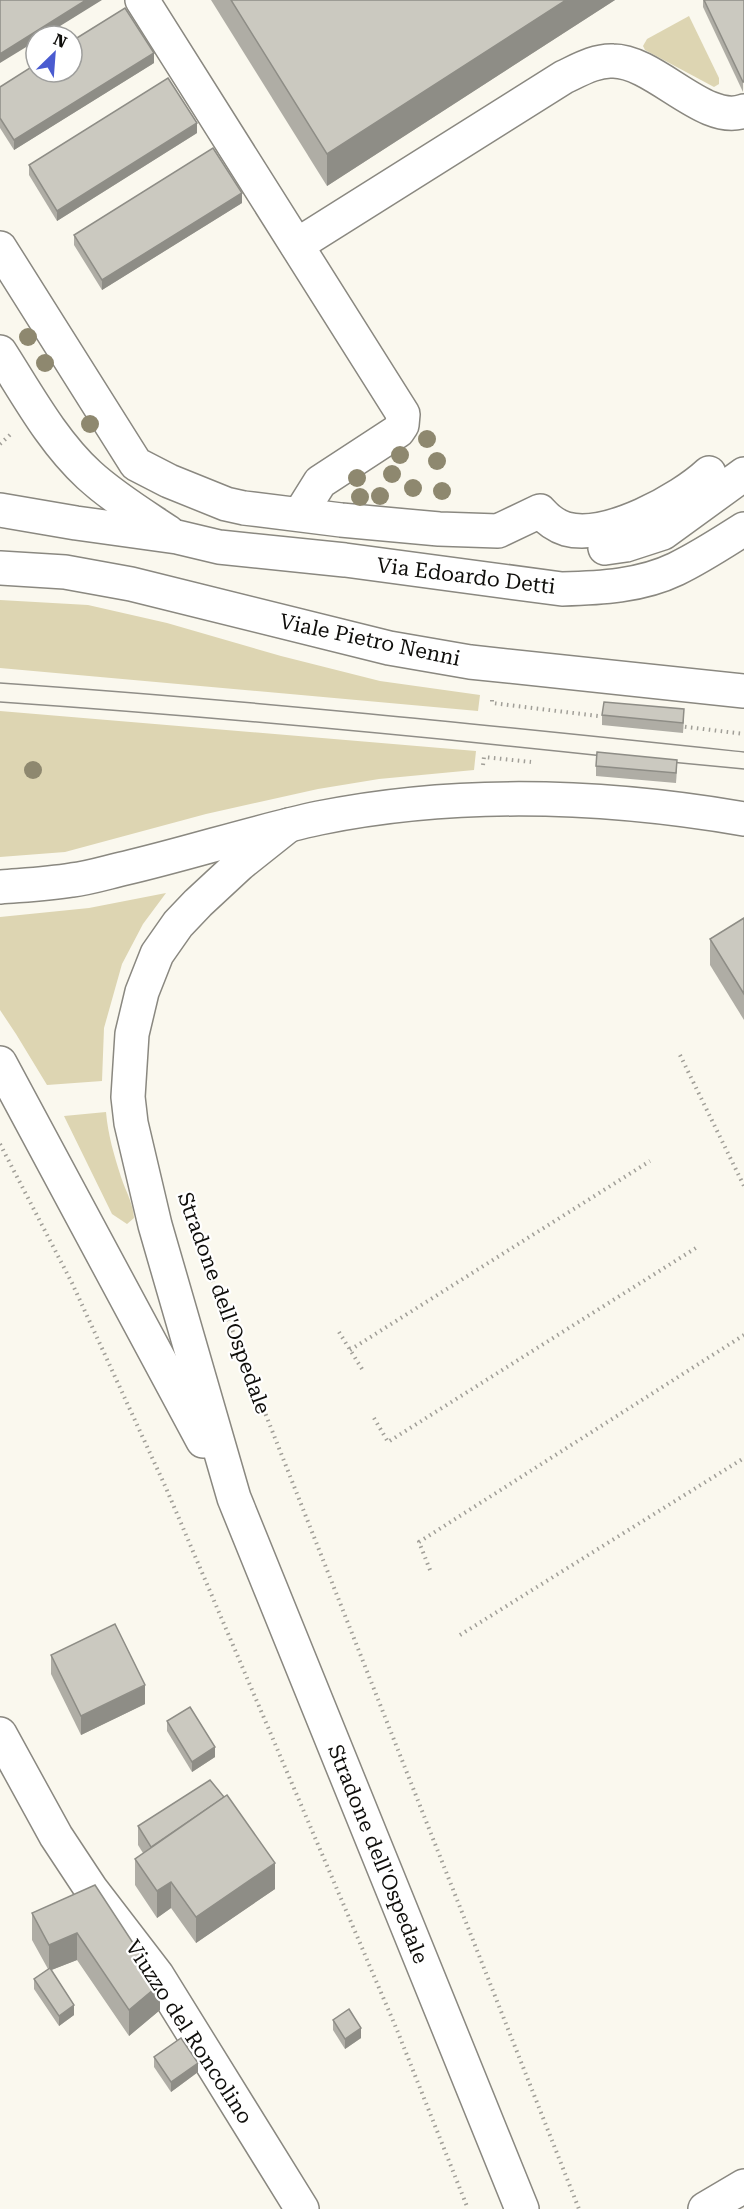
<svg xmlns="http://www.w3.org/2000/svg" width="744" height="2209" font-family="'Roboto Serif',serif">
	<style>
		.green { fill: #ddd5b2 }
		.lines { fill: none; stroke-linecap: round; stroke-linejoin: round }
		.minor-casing { stroke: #8a8880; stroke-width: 36 }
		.major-casing { stroke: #8a8880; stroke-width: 36 }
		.path { stroke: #a19f98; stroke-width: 4; stroke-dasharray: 1.5 4.5; stroke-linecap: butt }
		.minor { stroke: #fff; stroke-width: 33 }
		.major { stroke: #fff; stroke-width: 33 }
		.tram { stroke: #8f8d87; stroke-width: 1.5 }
		.tree { fill: #8e886f }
		.wall { fill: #afada5 }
		.shaded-wall { fill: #8e8d86 }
		.building { fill: #cbc9c0; stroke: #8e8d86; stroke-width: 1.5 }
		.labels { text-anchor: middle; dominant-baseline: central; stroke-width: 4.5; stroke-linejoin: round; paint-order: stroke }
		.street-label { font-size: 21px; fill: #0f0e0b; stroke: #fff }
	</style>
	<rect width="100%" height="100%" fill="#faf8ee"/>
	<!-- green -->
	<g class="green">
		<path d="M689 16 719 78V84L714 87 645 50 643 46 647 39Z"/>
		<path d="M0 600 88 605 167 623 281 656 380 681 480 695 478 711 0 668Z"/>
		<path d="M0 711 476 751 474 770 379 779 318 789 206 814 65 852 0 857Z"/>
		<path d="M166 893 143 924 122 964 104 1028 102 1081 47 1085 16 1034 0 1010V917L89 908Z"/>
		<path d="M106 1112C108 1135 114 1155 121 1177 126 1192 133 1203 134 1218L127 1224 112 1214 64 1116Z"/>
	</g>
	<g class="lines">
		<defs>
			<g id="minor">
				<path d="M142 0 403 414 402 425 398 431 320 482 300 514"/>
				<path d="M297 245 564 77C579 70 596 60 613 61 655 61 705 126 744 111"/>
				<path d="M0 248 136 464 169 481 226 504 244 508 341 520 439 529 498 531 540 511C547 519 556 526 566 529 607 540 680 500 709 473"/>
				<path d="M0 352C27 394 52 441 89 475 113 497 141 514 168 532"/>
				<path d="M0 510 76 523 177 537 219 547 345 560 562 589C600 588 641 586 676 569 699 558 722 543 744 529"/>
				<path d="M605 548 626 545 663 533 744 474"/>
				<path d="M0 1734 56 1836 91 1889 157 1975 302 2209"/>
				<path d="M705 2209 744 2186"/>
			</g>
			<g id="major">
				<path d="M0 568 65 572 131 584 389 648 470 662 744 691"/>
				<path d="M289 825 240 864 198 903 178 924 157 954 142 992 132 1034 128 1097 131 1123 155 1225 234 1498 522 2209"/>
				<path d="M0 887C24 885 48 884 72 880 90 878 108 872 126 868 190 853 254 832 319 818 458 790 604 795 744 819"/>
				<path d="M0 1063 203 1441"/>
			</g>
		</defs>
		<!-- minor casing -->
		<use href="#minor" class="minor-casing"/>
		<!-- major casing -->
		<use href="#major" class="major-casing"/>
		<!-- path -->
		<g class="path">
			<path d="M0 444 12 433"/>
			<path d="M492 700V703L606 717"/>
			<path d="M679 726 744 734"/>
			<path d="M483 765 484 757 531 762"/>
			<path d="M680 1055 744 1186"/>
			<path d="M0 1144 72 1283 166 1488 397 2030 468 2209"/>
			<path d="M204 1258 579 2209"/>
			<path d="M339 1332 362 1369"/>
			<path d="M350 1350 650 1161"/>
			<path d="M374 1418 388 1442 699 1246"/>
			<path d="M430 1570 419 1542 744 1335"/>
			<path d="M460 1635 744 1458"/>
		</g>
		<!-- minor -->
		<use href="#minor" class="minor"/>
		<!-- major -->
		<use href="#major" class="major"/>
		<!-- tram -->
		<g class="tram">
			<path d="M0 683C249 700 496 726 744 752"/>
			<path d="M0 702C205 716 409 735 613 757"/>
			<path d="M660 761 744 769"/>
		</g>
	</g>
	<!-- trees -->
	<g class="tree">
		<circle cx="28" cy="337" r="9"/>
		<circle cx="45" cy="363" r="9"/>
		<circle cx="90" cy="424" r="9"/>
		<circle cx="427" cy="439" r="9"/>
		<circle cx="400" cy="455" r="9"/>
		<circle cx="437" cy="461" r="9"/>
		<circle cx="392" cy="474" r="9"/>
		<circle cx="357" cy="478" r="9"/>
		<circle cx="413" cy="488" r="9"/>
		<circle cx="442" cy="491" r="9"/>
		<circle cx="380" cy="496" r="9"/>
		<circle cx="360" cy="497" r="9"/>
		<circle cx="33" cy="770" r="9"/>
	</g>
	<!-- wall -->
	<g class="wall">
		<path d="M211 0H615L327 186Z"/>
		<path d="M703 0H744L743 92 703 7Z"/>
		<path d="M154 63 14 150 0 128V87Z"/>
		<path d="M197 133 57 221 29 175V165Z"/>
		<path d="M242 203 102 290 74 245V235Z"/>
		<path d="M602 715 684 719 683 733 602 725Z"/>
		<path d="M596 766 677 769 676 783 596 776Z"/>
		<path d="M744 918V1020L710 965V939Z"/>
		<path d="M51 1655 145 1704 81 1735 51 1674Z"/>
		<path d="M167 1721 215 1757 192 1772 167 1731Z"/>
		<path d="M138 1826 275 1889 196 1943 171 1908 157 1918 135 1885V1859L143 1853 138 1845Z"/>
		<path d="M95 1885 160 2010 129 2036 77 1960 51 1970 74 2015 59 2026 34 1989V1979L48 1969 32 1940V1913Z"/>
		<path d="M333 2020 361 2038 345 2049 333 2030Z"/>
		<path d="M154 2057 198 2072 171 2092 154 2067Z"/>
	</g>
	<!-- shaded-wall -->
	<g class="shaded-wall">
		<path d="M86 0H102L44 36H36V41L0 63V54Z"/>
		<path d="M566 0H615L327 186V154Z"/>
		<path d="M154 53V63L14 150V140Z"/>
		<path d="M197 123V133L57 221V211Z"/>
		<path d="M242 193V203L102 290V280Z"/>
		<path d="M145 1685V1704L81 1735V1716Z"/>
		<path d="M215 1747V1757L192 1772V1762Z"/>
		<path d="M275 1863V1889L196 1943V1917Z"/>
		<path d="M171 1882V1908L157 1918V1891Z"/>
		<path d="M77 1933V1960L49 1971V1945Z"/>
		<path d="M160 1984V2010L129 2036V2010Z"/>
		<path d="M74 2005V2015L59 2026V2016Z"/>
		<path d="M361 2028V2038L345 2049V2039Z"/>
		<path d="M198 2063V2072L171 2092V2082Z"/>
	</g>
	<!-- building -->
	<g class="building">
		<path d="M0 0H86L0 54Z"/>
		<path d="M231 0H566L327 154Z"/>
		<path d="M704 0H744V82H743Z"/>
		<path d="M125 8 154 53 14 140 0 118V87L36 64V72H72V41Z"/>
		<path d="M168 78 197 123 57 211 29 165Z"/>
		<path d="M213 148 242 193 102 280 74 235Z"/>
		<path d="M604 702 684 709 683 723 602 715Z"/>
		<path d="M597 752 677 760 676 773 596 766Z"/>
		<path d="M744 918V994L710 939Z"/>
		<path d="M115 1624 145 1685 81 1716 51 1655Z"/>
		<path d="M190 1707 215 1747 192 1762 167 1721Z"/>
		<path d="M210 1780 224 1797 151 1847 138 1826Z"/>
		<path d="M227 1795 275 1863 196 1917 171 1882 157 1891 135 1859Z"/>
		<path d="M95 1885 160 1984 129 2010 77 1933 49 1945 32 1913Z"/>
		<path d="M50 1968 74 2005 59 2016 34 1979Z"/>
		<path d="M349 2009 361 2028 345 2039 333 2020Z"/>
		<path d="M181 2038 198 2063 171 2082 154 2057Z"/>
	</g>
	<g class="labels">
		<!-- street labels -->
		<g class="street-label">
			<text transform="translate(466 576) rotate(7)">Via Edoardo Detti</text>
			<text transform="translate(370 640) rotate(12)">Viale Pietro Nenni</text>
			<text transform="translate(224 1303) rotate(70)">Stradone dell'Ospedale</text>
			<text transform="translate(378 1854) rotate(68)">Stradone dell'Ospedale</text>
			<text transform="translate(189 2032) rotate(57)">Viuzzo del Roncolino</text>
		</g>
	</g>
	<!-- north arrow -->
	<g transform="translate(54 54) rotate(25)"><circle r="28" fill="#ffffff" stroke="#9f9f9d" stroke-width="1.5"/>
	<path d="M0-4.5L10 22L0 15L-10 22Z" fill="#4a5bd0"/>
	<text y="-9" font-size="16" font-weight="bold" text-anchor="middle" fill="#0f0e0b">N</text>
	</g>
</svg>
